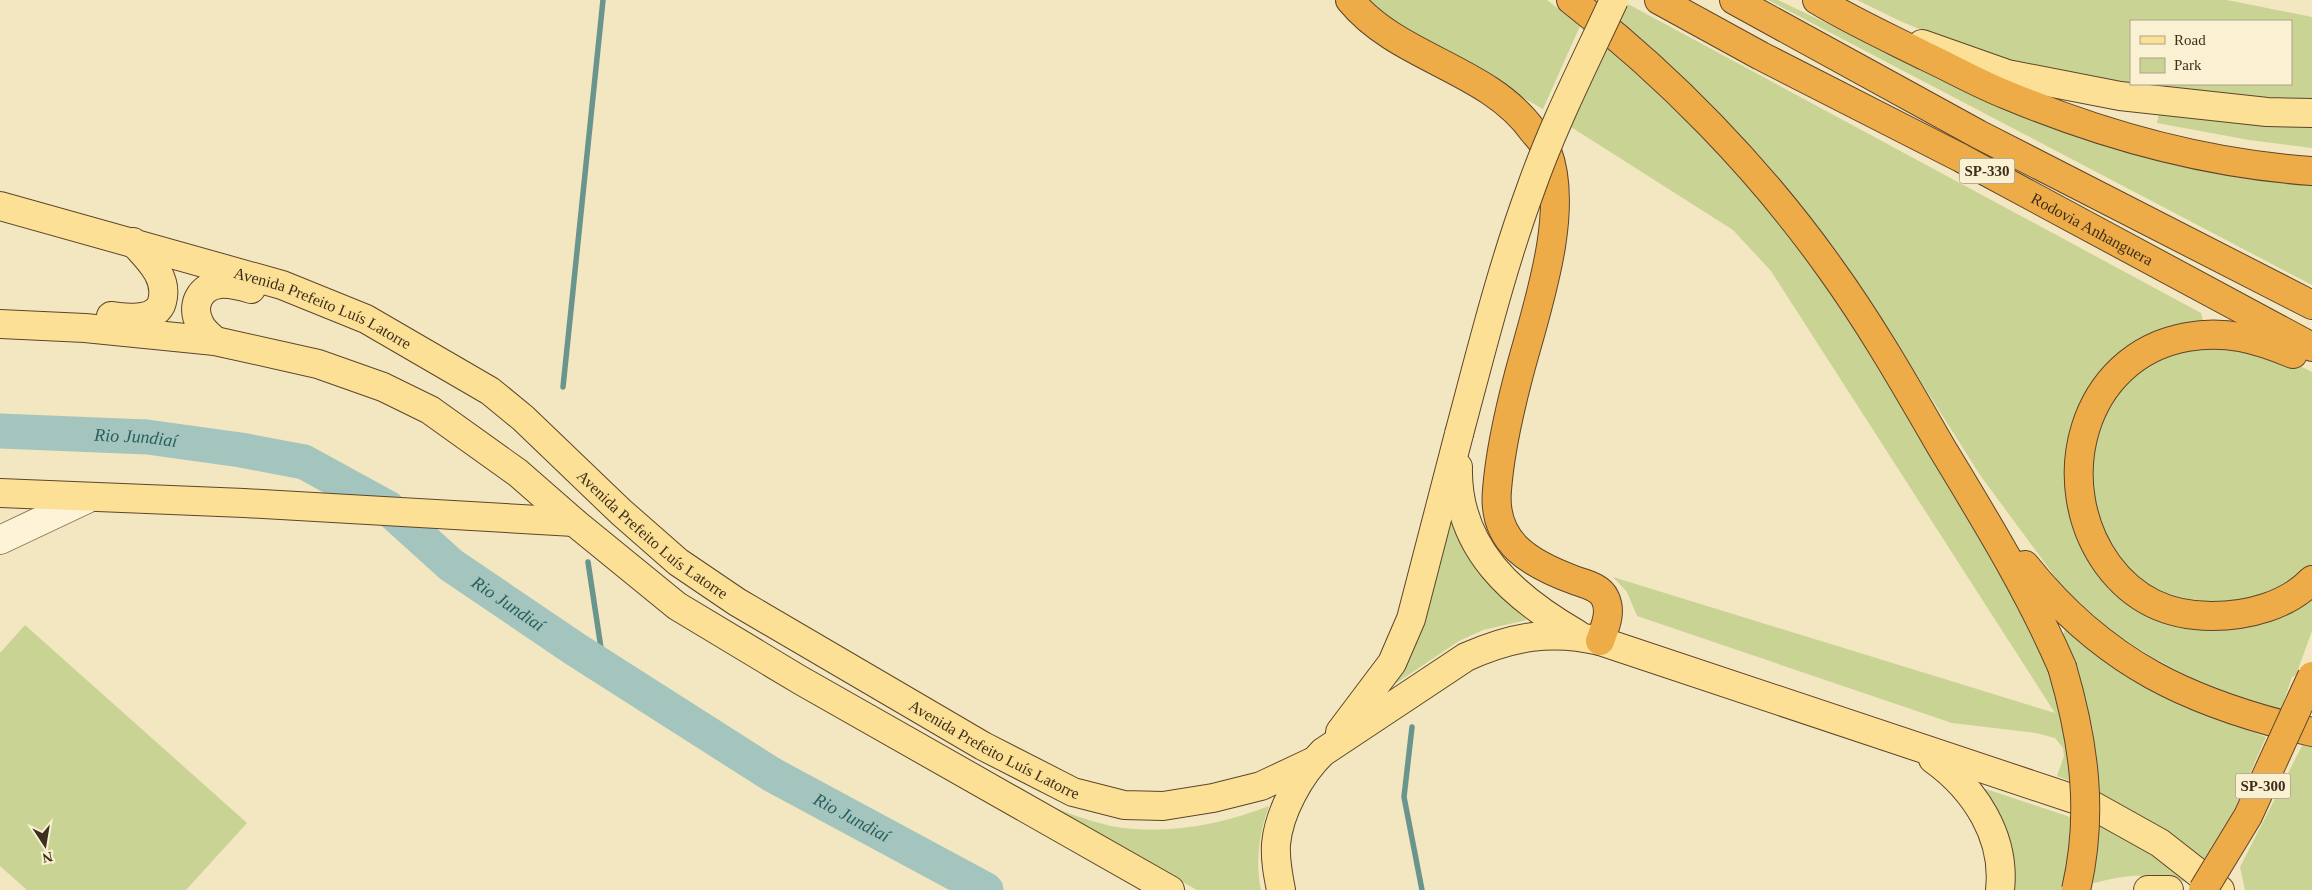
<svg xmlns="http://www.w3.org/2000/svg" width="2312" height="890" font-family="Georgia,serif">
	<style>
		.green { fill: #c9d394; fill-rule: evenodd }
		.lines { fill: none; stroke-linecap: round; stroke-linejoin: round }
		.stream { stroke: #6a958c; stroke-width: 5.5 }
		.river { stroke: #a4c5bd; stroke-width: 35 }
		.minor-casing { stroke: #907856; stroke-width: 30 }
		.major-casing { stroke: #5d452b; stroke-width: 30 }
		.highway-casing { stroke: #5d452b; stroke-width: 30 }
		.minor { stroke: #fdf3d6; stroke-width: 28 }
		.major { stroke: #fbe095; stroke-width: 28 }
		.highway { stroke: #edac48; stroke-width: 28 }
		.major-bridge-casing { stroke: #5d452b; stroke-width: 30; stroke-linecap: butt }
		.highway-bridge-casing { stroke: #5d452b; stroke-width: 30; stroke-linecap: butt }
		.major-bridge { stroke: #fbe095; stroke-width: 28 }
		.highway-bridge { stroke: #edac48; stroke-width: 28 }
		.labels { text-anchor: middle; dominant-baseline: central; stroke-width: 4; stroke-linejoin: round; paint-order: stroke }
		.shield { fill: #faf0d2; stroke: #766853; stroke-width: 1 }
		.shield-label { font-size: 15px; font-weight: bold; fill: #3e2e1c }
		.street-label { font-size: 16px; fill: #3e2e1c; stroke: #faf0d2 }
		.water-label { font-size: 18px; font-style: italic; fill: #2a5f5e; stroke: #faf0d2 }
	</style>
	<rect width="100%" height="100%" fill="#f3e7c2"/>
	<!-- green -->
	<g class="green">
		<path d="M1363 0H1547L1580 26 1543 109 1390 22Z"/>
		<path d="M1768 0H1778L2033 122 2081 138 2175 164 2222 173 2312 184V285Z"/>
		<path d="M1857 0H2227L2312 17V104L2122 87 2001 58 1955 44 1900 21ZM2131 21H2291V84H2131Z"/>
		<path d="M1628 4 2201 313 2203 320 2175 326 2153 334 2103 371 2080 534 2190 628C2234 634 2276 625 2312 599V631L2296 675 2292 677 2281 710 2232 696 2195 680 2152 657 2113 632 2064 589 1980 475 1866 295 1834 251 1620 22Z"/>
		<path d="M1609 46 1697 130 1782 226 1813 267 1871 350 2006 578 2049 663 2076 783 2057 776 2064 756 2063 748 2055 738 2036 733 1952 723 1637 616 1627 592 1613 577 2055 713 1771 271 1733 230 1571 127Z"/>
		<path d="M2159 113 2312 124V148L2249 140 2157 123Z"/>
		<path d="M2184 344 2266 349 2312 372V572L2284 594 2209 611 2152 592 2111 554 2085 487 2084 459 2115 384Z"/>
		<path d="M1449 498 1478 569 1509 604 1527 620 1483 630 1459 641 1395 684 1391 681Z"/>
		<path d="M25 625 247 823 186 890H27L0 866V653Z"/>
		<path d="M2065 628 2075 629 2214 717 2266 737 2233 812 2204 860 2146 819 2098 792 2097 762 2092 727 2081 682 2062 640Z"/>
		<path d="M2304 742 2312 743V890H2245L2240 867Z"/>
		<path d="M1971 784 2076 819 2066 890H2012Z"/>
		<path d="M1038 801C1062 811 1085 820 1111 826 1163 836 1220 825 1269 806 1259 833 1255 862 1261 890H1197Z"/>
		<path d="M2099 826 2145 847 2188 883C2152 871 2126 875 2090 884Z"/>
	</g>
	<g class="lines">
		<!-- stream -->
		<g class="stream">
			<path d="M563 387 603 0"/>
			<path d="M588 562 604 668"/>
			<path d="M1412 727 1404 797 1422 890"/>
		</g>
		<!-- river -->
		<path class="river" id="s1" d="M0 431 147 437 241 450 304 462 388 508 451 565 575 649 771 774 986 890"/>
		<defs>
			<path id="minor" d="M0 540 89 498"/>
			<g id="major">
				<path d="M1922 44 2007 74 2120 96 2267 112 2312 113"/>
				<path id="s2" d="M0 206 282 285 366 319 490 391 523 418 621 512 678 562 737 602 983 746 1073 792 1124 805 1163 806 1213 798 1261 786 1312 762"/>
				<path d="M111 316C121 317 133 319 142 317 151 316 160 310 162 302 169 277 148 259 133 242"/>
				<path d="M0 324 85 328 215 341 318 364 383 387 430 410 518 473 574 522 677 606 800 680 1170 890"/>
				<path d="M215 341C209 335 203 331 200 324 190 306 200 286 220 284 231 283 241 286 251 289"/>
				<path d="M1458 467C1456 548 1513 597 1577 634"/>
				<path d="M0 493 244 503 574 522"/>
				<path d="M1340 732 1392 663 1411 619 1459 434"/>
				<path d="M1933 759C1975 789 2006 837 2000 890"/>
				<path d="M1281 890C1278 875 1275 860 1276 844 1279 812 1300 774 1323 752L1466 657C1511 637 1551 629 1600 641L2092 805 2160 843 2220 890"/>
				<path d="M2148 890H2169"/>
			</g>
			<g id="highway">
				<path d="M1350 0C1398 59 1488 68 1533 131 1538 137 1545 144 1547 151 1571 213 1535 313 1519 374 1509 412 1500 451 1497 490 1492 543 1531 564 1574 580 1585 584 1600 587 1605 598 1612 612 1605 627 1600 641"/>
				<path d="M1571 0C1668 75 1759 168 1830 268 1872 326 1907 388 1943 450 1986 521 2029 591 2062 667"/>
				<path id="s3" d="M1659 0 1761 56 1961 158 2312 347"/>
				<path d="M1734 0 1978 134 2312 305"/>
				<path d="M1817 0C1852 21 1889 38 1925 56 1953 69 1979 84 2007 95 2103 135 2209 164 2312 171"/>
				<path d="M2293 354C2257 339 2226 330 2187 337 2081 356 2049 484 2108 565 2134 600 2168 616 2212 616 2247 616 2287 606 2312 580"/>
				<path d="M2025 565C2104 664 2191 704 2312 732"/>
			</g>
		</defs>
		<!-- minor casing -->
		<use href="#minor" class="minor-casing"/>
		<!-- major casing -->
		<use href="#major" class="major-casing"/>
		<!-- highway casing -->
		<use href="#highway" class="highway-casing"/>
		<!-- minor -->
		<use href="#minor" class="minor"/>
		<!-- major -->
		<use href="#major" class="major"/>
		<!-- highway -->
		<use href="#highway" class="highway"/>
		<defs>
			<path id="major-bridge" d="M1459 434C1481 352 1501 270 1530 191 1553 125 1585 63 1614 0"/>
			<g id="highway-bridge">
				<path d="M2062 667C2084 742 2094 813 2076 890"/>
				<path d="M2203 890 2248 816 2312 676"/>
			</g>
		</defs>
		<!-- major-bridge casing -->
		<use href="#major-bridge" class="major-bridge-casing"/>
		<!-- highway-bridge casing -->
		<use href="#highway-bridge" class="highway-bridge-casing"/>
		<!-- major-bridge -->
		<use href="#major-bridge" class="major-bridge"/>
		<!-- highway-bridge -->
		<use href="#highway-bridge" class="highway-bridge"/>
	</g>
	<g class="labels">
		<!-- shield labels -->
		<g class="shield">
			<rect x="1959.5" y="158.5" width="55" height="25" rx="4"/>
			<rect x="2235.5" y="773.5" width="55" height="25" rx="4"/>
		</g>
		<g class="shield-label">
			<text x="1987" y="171">SP-330</text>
			<text x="2263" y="786">SP-300</text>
		</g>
		<!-- street labels -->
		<g class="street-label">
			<text stroke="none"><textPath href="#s3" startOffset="490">Rodovia Anhanguera</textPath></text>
			<text stroke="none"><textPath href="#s2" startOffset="339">Avenida Prefeito Luís Latorre</textPath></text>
			<text stroke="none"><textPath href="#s2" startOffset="744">Avenida Prefeito Luís Latorre</textPath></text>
			<text stroke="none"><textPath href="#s2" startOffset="1149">Avenida Prefeito Luís Latorre</textPath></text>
		</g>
		<!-- water labels -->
		<g class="water-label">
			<text stroke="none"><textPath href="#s1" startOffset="136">Rio Jundiaí</textPath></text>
			<text stroke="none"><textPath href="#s1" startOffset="556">Rio Jundiaí</textPath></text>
			<text stroke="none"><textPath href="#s1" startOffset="961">Rio Jundiaí</textPath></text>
		</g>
	</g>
	<!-- legend -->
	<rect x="2130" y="20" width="162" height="65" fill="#faf0d2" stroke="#afa289"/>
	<rect x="2140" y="36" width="25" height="8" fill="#fbe095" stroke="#afa289"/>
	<text x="2174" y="45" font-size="15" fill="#3e2e1c">Road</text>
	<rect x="2140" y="58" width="25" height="15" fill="#c9d394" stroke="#afa289"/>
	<text x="2174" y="70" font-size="15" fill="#3e2e1c">Park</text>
	<!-- north arrow -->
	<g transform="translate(45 845) rotate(168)" stroke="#faf0d2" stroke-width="4" paint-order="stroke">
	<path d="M0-4L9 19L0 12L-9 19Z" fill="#3e2e1c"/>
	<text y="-8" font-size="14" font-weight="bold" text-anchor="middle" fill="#3e2e1c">N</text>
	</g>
</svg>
